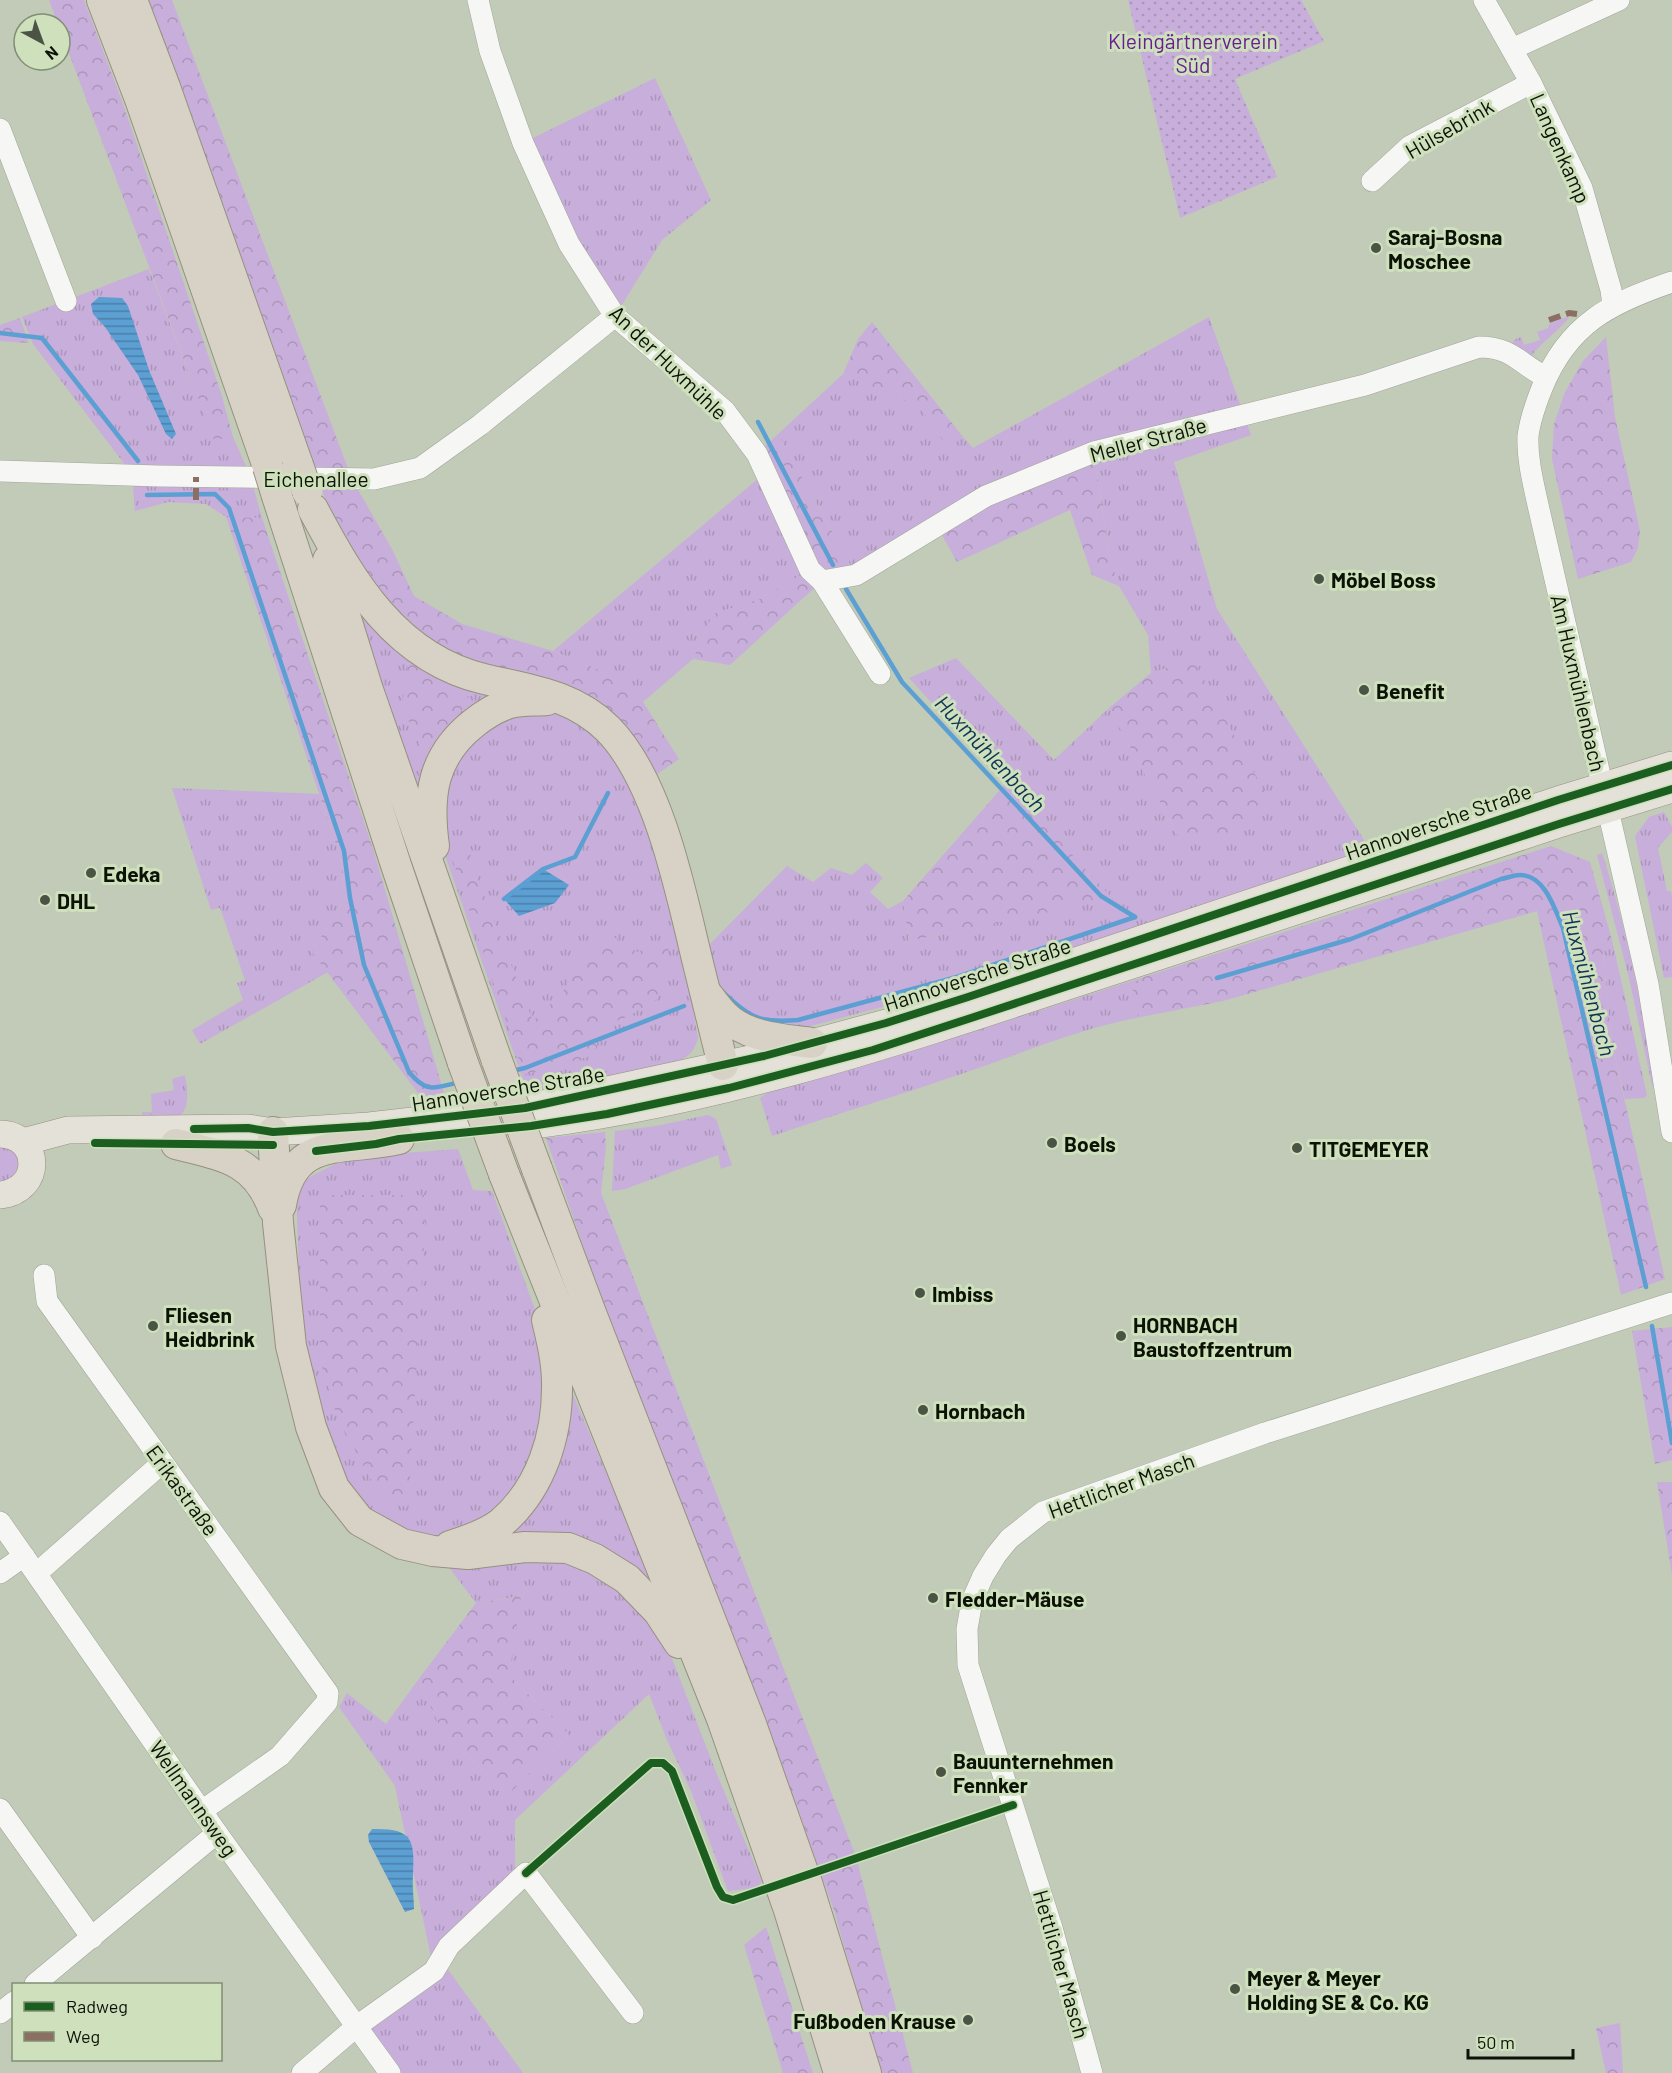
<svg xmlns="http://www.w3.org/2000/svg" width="1672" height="2073" font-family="Barlow,sans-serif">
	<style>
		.grass { fill: url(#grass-tufts) }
		.forest { fill: url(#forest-crowns) }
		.garden { fill: url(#garden-dots) }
		.water { fill: url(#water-rules) }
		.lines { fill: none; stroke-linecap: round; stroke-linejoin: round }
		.stream { stroke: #5b9fd3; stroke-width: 4.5 }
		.minor-casing { stroke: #a0a798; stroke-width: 22 }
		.major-casing { stroke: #95917e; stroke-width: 28 }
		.highway-casing { stroke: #95917e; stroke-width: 32 }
		.minor { stroke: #f6f7f4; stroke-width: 21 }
		.major { stroke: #e4e1d8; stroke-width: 27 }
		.highway { stroke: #d8d2c6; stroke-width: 30 }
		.highway-bridge-casing { stroke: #95917e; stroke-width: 32; stroke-linecap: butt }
		.highway-bridge { stroke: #d8d2c6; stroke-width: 30 }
		.quiet { stroke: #8d6e63; stroke-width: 6; stroke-dasharray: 12 6; stroke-linecap: butt }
		.cycleway-casing { stroke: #cee0bc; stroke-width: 11 }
		.cycleway { stroke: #1b5e20; stroke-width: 8 }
		.poi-dot { fill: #4b5344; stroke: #cee0bc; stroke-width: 2 }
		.labels { text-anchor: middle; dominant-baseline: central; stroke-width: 6; stroke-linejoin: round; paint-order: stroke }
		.park-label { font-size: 21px; fill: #681e93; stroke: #cee0bc }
		.street-label { font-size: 21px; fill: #0c1206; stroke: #cee0bc }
		.poi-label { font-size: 21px; font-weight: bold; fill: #0c1206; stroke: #cee0bc; text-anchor: start }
		.water-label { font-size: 22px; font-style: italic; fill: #0d3253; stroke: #cee0bc }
	</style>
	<defs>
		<pattern id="grass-tufts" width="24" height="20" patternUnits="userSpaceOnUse" patternTransform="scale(1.5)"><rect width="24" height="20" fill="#c8aeda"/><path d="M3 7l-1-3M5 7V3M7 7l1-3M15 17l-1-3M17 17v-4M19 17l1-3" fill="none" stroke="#ab95ba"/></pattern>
		<pattern id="forest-crowns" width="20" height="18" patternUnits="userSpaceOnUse" patternTransform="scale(1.5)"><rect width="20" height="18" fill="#c8aeda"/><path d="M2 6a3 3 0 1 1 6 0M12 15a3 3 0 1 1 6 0" fill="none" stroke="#ab95ba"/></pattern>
		<pattern id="garden-dots" width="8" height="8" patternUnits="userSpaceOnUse" patternTransform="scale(1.5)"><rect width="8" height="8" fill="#c8aeda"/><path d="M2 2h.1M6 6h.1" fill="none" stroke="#ab95ba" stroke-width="1.8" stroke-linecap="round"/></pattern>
		<pattern id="water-rules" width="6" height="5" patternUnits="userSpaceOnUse" patternTransform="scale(1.5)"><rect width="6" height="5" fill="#5b9fd3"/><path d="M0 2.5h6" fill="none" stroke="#4a80a9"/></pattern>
	</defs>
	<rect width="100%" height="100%" fill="#c1cbb8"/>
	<!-- grass -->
	<g class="grass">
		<path d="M655 78 711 200 662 240 615 316 523 143Z"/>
		<path d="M149 269 214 439 233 437 250 475 262 518 226 517 206 504 168 502 135 511 132 474 33 344 22 317Z"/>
		<path d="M1209 317 1251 435 1174 462 1217 609 1371 851 984 980 803 1028 762 1029 718 991 706 948 787 866 813 882 831 868 852 875 866 863 883 878 870 892 888 909 903 901 909 941 1112 899 909 678 956 658 1054 760 1109 708 1183 845 1193 660 1151 673 1148 635 1119 586 1109 555 1094 452 856 575 778 434 843 374 920 406 948 447 963 437 973 448Z"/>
		<path d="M1567 317 1569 318C1557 332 1542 342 1531 356L1512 344 1514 340 1521 337 1524 345 1540 340 1537 332 1548 328 1550 323Z"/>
		<path d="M765 473 810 570 760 599 713 614 693 659 643 702 597 669 553 651Z"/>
		<path d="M354 596 498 700 423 810Z"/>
		<path d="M553 709 579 719 624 765 677 913 698 1038C694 1054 686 1057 673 1065L528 1094 436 829 445 766 482 722Z"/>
		<path d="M172 788 319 794 340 856 345 898 312 952 328 972 200 1044 192 1030 243 1000 237 983 245 980 220 908 211 910Z"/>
		<path d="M1664 812 1672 827V832L1658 848 1667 891H1671L1672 897V977L1664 978 1635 836 1649 817Z"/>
		<path d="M1602 853C1627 930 1642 1007 1656 1086L1652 1085 1629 978 1597 855Z"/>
		<path d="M1612 940 1647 1095 1644 1098 1625 1099 1612 1044 1603 952Z"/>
		<path d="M1141 978 1129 996 1132 1009 1141 1017C1081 1028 1025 1052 967 1072 903 1094 837 1114 772 1136L760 1098 767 1093 938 1043Z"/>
		<path d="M185 1075C187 1087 192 1113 175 1118 166 1120 151 1116 142 1115V1112H152L151 1094 174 1090 172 1079Z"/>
		<path d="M708 1115 716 1119 732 1165 721 1169 718 1155 625 1189 612 1191 615 1131 656 1126Z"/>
		<path d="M0 1144 8 1145 22 1160 16 1179 0 1184Z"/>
		<path d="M458 1149 473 1190 492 1191 542 1329 548 1427 496 1520 433 1539 407 1536 359 1508 329 1456 301 1340 296 1184 349 1157Z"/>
		<path d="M553 1348 655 1587 595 1559 467 1540 541 1470Z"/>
		<path d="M560 1556 620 1587 664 1638 716 1772 762 1882 756 1888 728 1891 691 1791 667 1740 649 1694 515 1820V1874L441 1960 523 2073H390L357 2026 434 1971 395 1786 339 1707 347 1693 386 1724 418 1680 442 1731 508 1795 569 1735 509 1675 520 1596 476 1603 448 1566Z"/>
	</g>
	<!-- forest -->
	<g class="forest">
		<path d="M49 0H84L123 104 221 393 233 437 214 440Z"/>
		<path d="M146 0H172L352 479 393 551 414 596 462 624 553 651 597 669 643 702 679 759 653 777 635 747 410 639 337 534 283 375Z"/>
		<path d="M20 318 29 343 0 341V325Z"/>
		<path d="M872 322 963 437 948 448 919 406 843 374 858 339Z"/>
		<path d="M1606 337 1615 417 1640 531 1638 548 1631 562 1578 579 1552 459 1554 424 1565 392 1583 361Z"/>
		<path d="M778 434 856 575 822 581 730 665 693 659 713 614 760 599 809 570 757 454Z"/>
		<path d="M1094 452 1109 555 1119 586 1092 575 1070 510 957 562 937 526Z"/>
		<path d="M226 517 262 518 374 852 448 1107 430 1109 312 952 345 898 340 856Z"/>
		<path d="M1193 659 1270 802 1240 832 1183 845 1109 708 1151 673Z"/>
		<path d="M408 663 447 680 470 698 426 760 402 706Z"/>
		<path d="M1006 783 1113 899 909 941 903 901Z"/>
		<path d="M1551 846 1590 862 1612 940 1603 952 1612 1044 1665 1279 1621 1295 1537 911 1223 1001 1141 1017 1132 1009 1129 996 1141 978Z"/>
		<path d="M468 847 476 874 533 1021 563 992 582 954 614 937 637 952 671 939 657 999 629 1016 595 1029 598 1054 524 1075 450 852Z"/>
		<path d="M605 1132 606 1146 601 1193 856 1857 913 2073H879L834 1910 764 1720 613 1334 546 1138Z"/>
		<path d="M320 1195H427L408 1508 380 1496 337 1417 320 1360Z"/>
		<path d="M1672 1327V1460L1655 1464 1632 1331Z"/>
		<path d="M1657 1482H1672V1575Z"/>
		<path d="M521 1596 509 1675 569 1735 508 1795 442 1731 418 1680 476 1603Z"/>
		<path d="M766 1927 813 2073H783L744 1945Z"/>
		<path d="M1620 2023 1623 2073H1606L1596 2028Z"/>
	</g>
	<!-- garden -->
	<path class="garden" d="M1128 0H1301L1324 41 1235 79 1277 177 1180 218Z"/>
	<!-- water -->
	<g class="water">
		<path d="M99 297 122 298 128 306 149 370 176 434 172 439 166 434 138 375 105 327 93 314 91 304Z"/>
		<path d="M543 869 569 885 555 903 519 916 504 899Z"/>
		<path d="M372 1829C412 1828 415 1839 413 1875 412 1886 414 1898 414 1909L405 1912 369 1842 368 1835Z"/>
	</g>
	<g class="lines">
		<!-- stream -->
		<g class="stream">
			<path d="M0 333 42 338 138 461"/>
			<path d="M758 422 833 565"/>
			<path d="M147 495 215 494 229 508 344 851 350 898 364 965 409 1072C427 1094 434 1088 460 1082"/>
			<path d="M846 589 902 682 1101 896 1135 917"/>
			<path d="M504 899 543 869 575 857 608 793"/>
			<path d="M1217 978 1351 939 1501 879C1507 878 1514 875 1520 875 1545 875 1555 910 1563 928L1646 1287"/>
			<path d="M724 993C751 1019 761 1023 798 1020L957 977 1135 917"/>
			<path d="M512 1071 525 1068 684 1006"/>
			<path d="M1652 1326 1672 1443"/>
		</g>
		<defs>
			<g id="minor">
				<path d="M478 0 490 51 523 143 569 244 615 316 725 411 757 454 810 570 822 581 880 674"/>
				<path d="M1484 0 1531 83 1582 188 1611 290 1613 305"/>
				<path d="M1512 49 1619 0"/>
				<path d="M0 129 66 301"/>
				<path d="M1372 181 1410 146 1531 83"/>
				<path d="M1672 282C1610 303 1568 324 1542 388 1536 403 1530 419 1528 436 1527 459 1533 482 1538 505L1648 984 1672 1132"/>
				<path d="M0 471 158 476 374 479 420 468 480 425 615 316"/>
				<path d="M822 581 856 575 986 496 1094 452 1365 385 1479 347C1513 347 1519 364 1546 377"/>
				<path d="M44 1275 47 1301 328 1693 327 1702 280 1756 203 1810"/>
				<path d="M0 1522 217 1833 390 2073"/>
				<path d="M0 1573 24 1556"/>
				<path d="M37 1573 162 1463"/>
				<path d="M0 1809 92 1938"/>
				<path d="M35 1984 217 1833"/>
				<path d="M0 2013 14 2002"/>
				<path d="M302 2073 357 2026 434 1971 449 1946 526 1873 633 2013"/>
				<path d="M1092 2073 1052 1928 968 1665 967 1629 972 1601 983 1576 996 1555 1009 1539 1043 1512 1265 1433 1672 1303"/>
			</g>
			<g id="major">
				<path d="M500 1129C697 1109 887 1046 1074 984 1236 931 1398 877 1559 824L1672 789"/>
				<path d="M0 1134C42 1135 43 1191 0 1195"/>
				<path d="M23 1142 68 1130 248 1128 273 1132 369 1126 525 1108 764 1056 886 1023 968 997 1558 800 1672 765"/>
			</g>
			<g id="highway">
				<path d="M102 0 140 99 268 467"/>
				<path d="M132 0 165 87 298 465"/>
				<path d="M277 496 396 865 463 1063"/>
				<path d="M313 509C352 583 396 658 484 679 529 690 573 694 608 729 658 780 680 888 696 955 705 992 714 1029 723 1065"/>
				<path d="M328 560 367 687 497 1061"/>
				<path d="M434 846C427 796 432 756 474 723 484 715 497 707 510 703 521 700 535 701 547 700"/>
				<path d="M706 993C712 1000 717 1008 724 1015 747 1038 782 1039 812 1043"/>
				<path d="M273 1132 278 1223 291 1346 311 1427 334 1488 360 1521 402 1544 433 1551 468 1554 525 1547 568 1548 595 1559 627 1579 658 1611 679 1643"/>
				<path d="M176 1144C222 1156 255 1159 273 1208"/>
				<path d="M537 1169 591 1313 751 1724 807 1883 866 2073"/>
				<path d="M504 1174 722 1719 789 1910 839 2073"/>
				<path d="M281 1205C293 1133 345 1152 399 1139"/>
				<path d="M450 1546C466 1541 487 1534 501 1523 541 1489 558 1435 557 1383 557 1362 552 1341 547 1320"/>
			</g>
		</defs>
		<!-- minor casing -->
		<use href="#minor" class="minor-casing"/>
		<!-- major casing -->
		<use href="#major" class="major-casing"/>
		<!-- highway casing -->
		<use href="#highway" class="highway-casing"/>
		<!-- minor -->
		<use href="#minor" class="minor"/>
		<!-- major -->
		<use href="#major" class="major"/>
		<!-- highway -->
		<use href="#highway" class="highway"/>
		<defs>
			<g id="highway-bridge">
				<path d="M298 465 307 491"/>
				<path d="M268 467 277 496"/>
				<path d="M497 1061 537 1169"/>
				<path d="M463 1063 504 1174"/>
			</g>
		</defs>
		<!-- highway-bridge casing -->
		<use href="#highway-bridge" class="highway-bridge-casing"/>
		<!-- highway-bridge -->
		<use href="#highway-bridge" class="highway-bridge"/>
		<!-- quiet -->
		<g class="quiet">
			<path d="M1549 320 1569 313 1577 314"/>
			<path d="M196 500V477"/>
		</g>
		<defs>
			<g id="cycleway">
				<path d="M194 1129 248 1128 273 1132 369 1126 525 1108 764 1056 886 1023 968 997 1558 800 1672 765"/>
				<path d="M95 1143 273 1145"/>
				<path d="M316 1151 376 1144 399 1139 531 1126 607 1114 729 1088 873 1050 971 1018 1559 824 1672 789"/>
				<path d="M526 1873 651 1763H663L672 1771 717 1887 723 1897 733 1900 1013 1805"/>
			</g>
		</defs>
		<!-- cycleway casing -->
		<use href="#cycleway" class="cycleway-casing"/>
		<!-- cycleway -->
		<use href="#cycleway" class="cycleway"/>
	</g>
	<!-- markers -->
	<g class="poi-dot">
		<circle cx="1376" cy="248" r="6"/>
		<circle cx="1319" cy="579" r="6"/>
		<circle cx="1364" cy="690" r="6"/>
		<circle cx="91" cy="873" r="6"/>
		<circle cx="45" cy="900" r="6"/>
		<circle cx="1052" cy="1143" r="6"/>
		<circle cx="1297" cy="1148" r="6"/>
		<circle cx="920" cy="1293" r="6"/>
		<circle cx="153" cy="1326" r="6"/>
		<circle cx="1121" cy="1336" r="6"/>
		<circle cx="923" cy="1410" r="6"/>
		<circle cx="933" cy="1598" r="6"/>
		<circle cx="941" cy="1772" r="6"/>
		<circle cx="1235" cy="1989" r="6"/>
		<circle cx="968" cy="2020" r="6"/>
	</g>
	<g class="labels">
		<!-- park labels -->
		<g class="park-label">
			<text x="1193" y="40">Kleingärtnerverein<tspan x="1193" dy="24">Süd</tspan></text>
		</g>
		<!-- street labels -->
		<g class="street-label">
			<text transform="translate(1449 128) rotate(-30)">Hülsebrink</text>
			<text transform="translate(1561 148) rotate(66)">Langenkamp</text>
			<text transform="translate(669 362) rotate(44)">An der Huxmühle</text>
			<text transform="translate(1148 439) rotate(-15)">Meller Straße</text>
			<text x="316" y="478">Eichenallee</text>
			<text transform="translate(1579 683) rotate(77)">Am Huxmühlenbach</text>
			<text transform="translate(1438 821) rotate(-19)">Hannoversche Straße</text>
			<text transform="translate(977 974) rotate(-18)">Hannoversche Straße</text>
			<text transform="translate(508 1088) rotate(-9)">Hannoversche Straße</text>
			<text transform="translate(1121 1485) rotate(-20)">Hettlicher Masch</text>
			<text transform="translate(183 1490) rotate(54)">Erikastraße</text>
			<text transform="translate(194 1798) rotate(55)">Wellmannsweg</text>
			<text transform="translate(1062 1964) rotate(74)">Hettlicher Masch</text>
		</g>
		<!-- poi labels -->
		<g class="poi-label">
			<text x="1388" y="236">Saraj-Bosna<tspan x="1388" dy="24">Moschee</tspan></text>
			<text x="1331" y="579">Möbel Boss</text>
			<text x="1376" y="690">Benefit</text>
			<text x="103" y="873">Edeka</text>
			<text x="57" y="900">DHL</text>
			<text x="1064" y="1143">Boels</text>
			<text x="1309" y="1148">TITGEMEYER</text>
			<text x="932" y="1293">Imbiss</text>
			<text x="165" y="1314">Fliesen<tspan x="165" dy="24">Heidbrink</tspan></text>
			<text x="1133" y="1324">HORNBACH<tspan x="1133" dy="24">Baustoffzentrum</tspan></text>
			<text x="935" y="1410">Hornbach</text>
			<text x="945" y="1598">Fledder-Mäuse</text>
			<text x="953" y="1760">Bauunternehmen<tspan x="953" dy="24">Fennker</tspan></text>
			<text x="1247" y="1977">Meyer &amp; Meyer<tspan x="1247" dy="24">Holding SE &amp; Co. KG</tspan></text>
			<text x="956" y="2020" text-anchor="end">Fußboden Krause</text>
		</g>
		<!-- water labels -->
		<g class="water-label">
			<text transform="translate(991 753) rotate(47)">Huxmühlenbach</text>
			<text transform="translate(1590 983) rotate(75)">Huxmühlenbach</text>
		</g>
	</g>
	<!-- legend -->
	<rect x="12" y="1983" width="210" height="78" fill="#cee0bc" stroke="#808e73" stroke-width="1.5"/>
	<rect x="24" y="2002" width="30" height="9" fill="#1b5e20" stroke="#808e73" stroke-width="1.5"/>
	<text x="66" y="2013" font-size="18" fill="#0c1206">Radweg</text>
	<rect x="24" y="2032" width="30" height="9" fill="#8d6e63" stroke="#808e73" stroke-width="1.5"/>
	<text x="66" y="2043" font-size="18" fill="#0c1206">Weg</text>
	<!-- north arrow -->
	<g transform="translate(42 42) rotate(139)"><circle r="28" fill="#cee0bc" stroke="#808e73" stroke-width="1.5"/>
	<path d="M0-4.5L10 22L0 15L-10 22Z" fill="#4b5344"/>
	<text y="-9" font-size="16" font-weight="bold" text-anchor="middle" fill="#0c1206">N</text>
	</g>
	<!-- scale -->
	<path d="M1468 2049v9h105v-9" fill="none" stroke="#0c1206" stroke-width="3"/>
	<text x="1477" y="2049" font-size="18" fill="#0c1206" stroke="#cee0bc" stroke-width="4.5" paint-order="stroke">50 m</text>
</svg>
